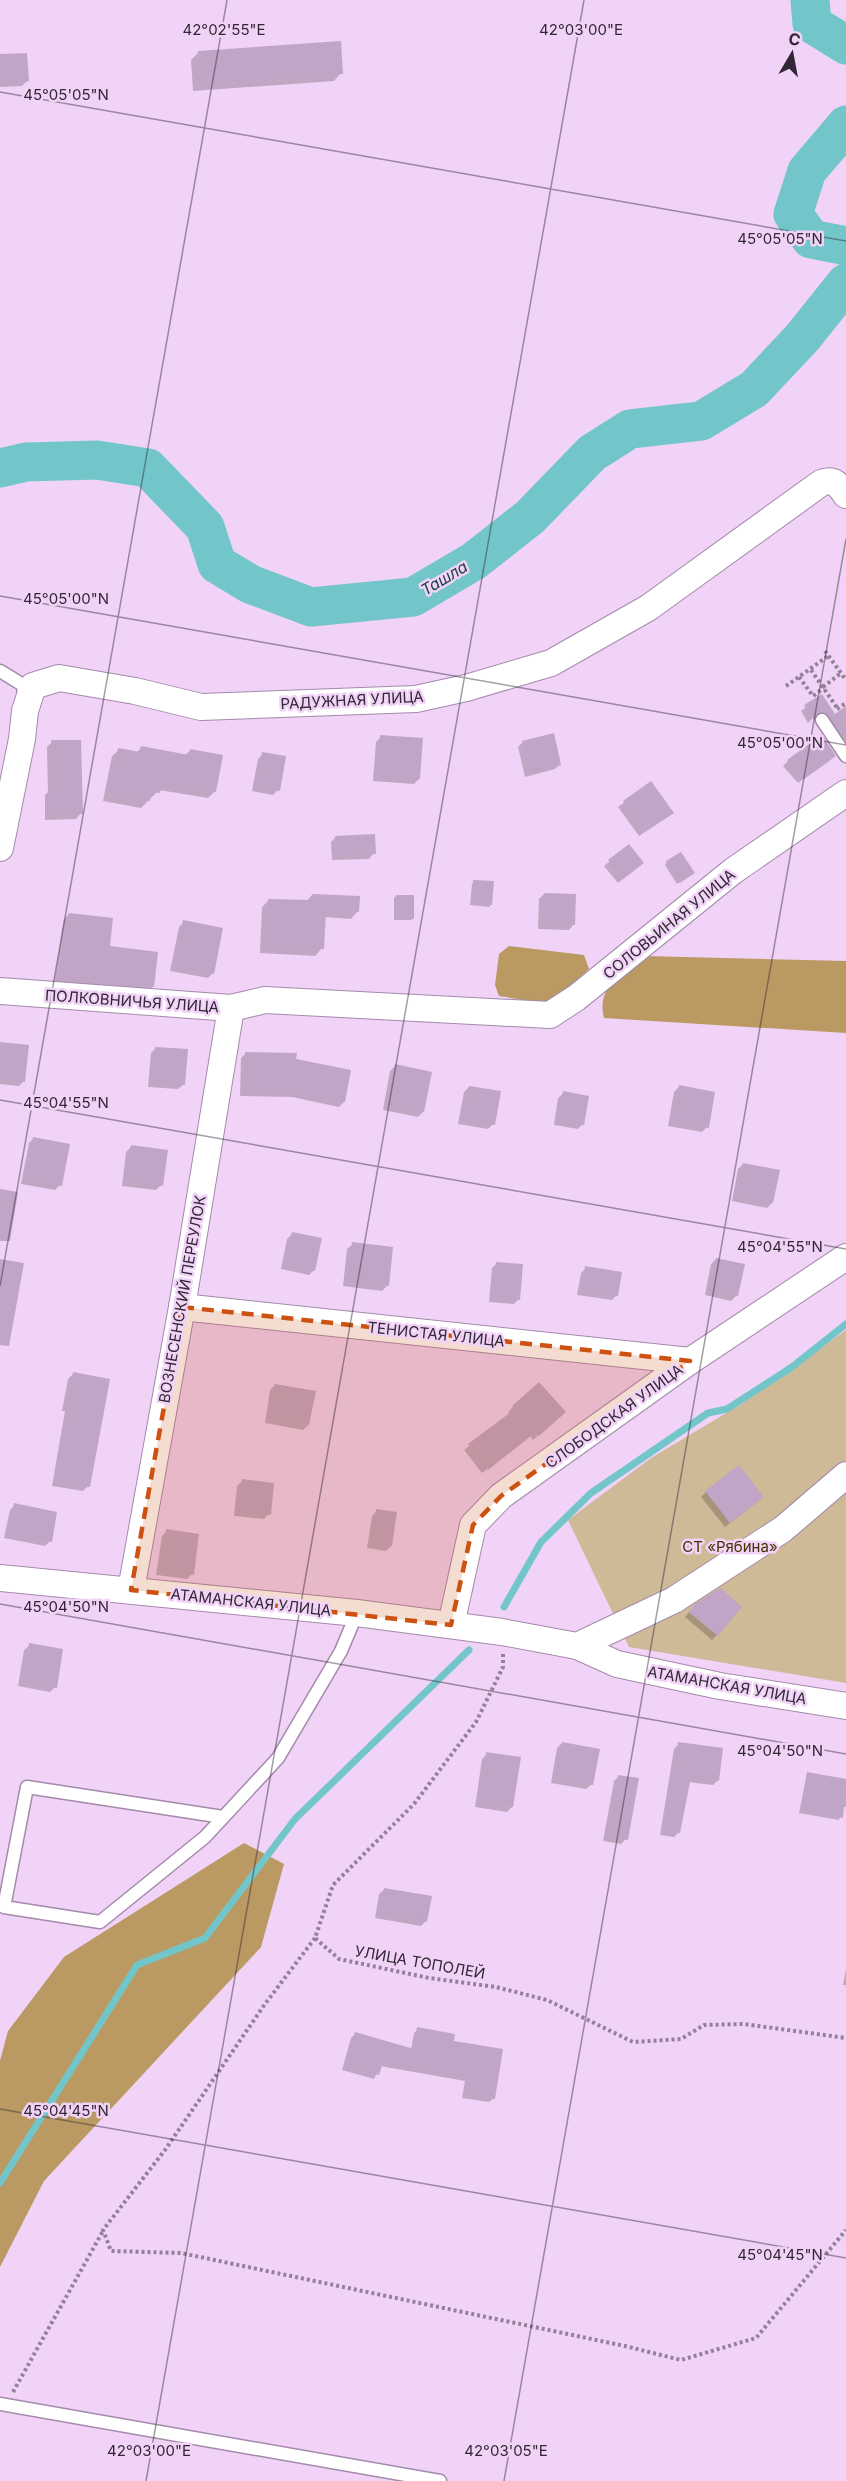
<svg xmlns="http://www.w3.org/2000/svg" width="846" height="2481" font-family="Inter,sans-serif">
	<style>
		.green { fill: #cfba98 }
		.forest { fill: #ba9962 }
		.shadow { fill: #0003 }
		.lines { fill: none; stroke-linecap: round; stroke-linejoin: round }
		.stream { stroke: #72c6ca; stroke-width: 7 }
		.river { stroke: #72c6ca; stroke-width: 39 }
		.building { fill: #c0a5c6 }
		.service-casing { stroke: #a48aab; stroke-width: 15 }
		.minor-casing { stroke: #a48aab; stroke-width: 28 }
		.path { stroke: #948099; stroke-width: 4; stroke-dasharray: 3 3; stroke-linecap: butt }
		.service { stroke: #fff; stroke-width: 12 }
		.minor { stroke: #fff; stroke-width: 26 }
		.marked { fill: #cd5212; fill-opacity: 0.2; stroke: #cd5212; stroke-width: 4.5; stroke-dasharray: 12 8; stroke-linejoin: round }
		.ticks { fill: none; stroke: #322835; stroke-width: 1.5; stroke-opacity: 0.45 }
		.labels { text-anchor: middle; dominant-baseline: central; stroke-width: 5; stroke-linejoin: round; paint-order: stroke }
		.street-label { font-size: 15px; fill: #322835; stroke: #f0d3f6 }
		.park-label { font-size: 15px; fill: #483102; stroke: #f0d3f6 }
		.water-label { font-size: 16px; font-style: italic; fill: #163f41; stroke: #f0d3f6 }
		.ticks-label { font-size: 15px; text-anchor: middle; fill: #322835; stroke: #f0d3f6; stroke-width: 5; stroke-linejoin: round; paint-order: stroke }
	</style>
	<rect width="100%" height="100%" fill="#f0d3f6"/>
	<!-- green -->
	<path class="green" d="M846 1330V1683L629 1647 568 1520 651 1458 743 1403Z"/>
	<!-- forest -->
	<g class="forest">
		<path d="M509 946 584 955 589 969 555 999 541 1003 499 996 495 985 499 954Z"/>
		<path d="M644 956 846 961V1033L604 1018C596 987 622 973 644 956Z"/>
		<path d="M244 1843 284 1864 261 1947 44 2181 0 2267V2061L8 2031 64 1957Z"/>
	</g>
	<!-- shadow -->
	<g class="shadow">
		<path d="M199 52 341 73 334 81 193 91 191 60Z"/>
		<path d="M0 56 27 81 22 86 0 87Z"/>
		<path d="M821 696 835 716 846 708V749L821 717H814L808 723 801 711Z"/>
		<path d="M381 737 419 779 414 784 373 781 376 742Z"/>
		<path d="M52 742 81 813 76 819 45 820V795L48 792 47 747Z"/>
		<path d="M523 742 560 764 555 769 525 777 518 747Z"/>
		<path d="M141 748 185 755 190 751 215 791 208 798 159 790 141 808 103 801 112 756 119 750 136 753Z"/>
		<path d="M263 754 278 790 273 795 252 791 258 759Z"/>
		<path d="M788 761H829L798 783 783 766Z"/>
		<path d="M651 783 667 817 639 836 618 807Z"/>
		<path d="M336 837 374 853 369 859 332 860 331 842Z"/>
		<path d="M628 846 637 868 618 883 604 866Z"/>
		<path d="M667 862 691 875 677 884 665 865Z"/>
		<path d="M474 882 491 904 489 907 470 905 472 884Z"/>
		<path d="M544 894 574 924 569 930 538 929 539 899Z"/>
		<path d="M312 895 358 911 351 919 324 917 322 948 315 956 260 953 262 907 269 900 306 902Z"/>
		<path d="M396 896 413 918 411 920H394V898Z"/>
		<path d="M69 914 108 947 152 987 147 992 54 985 64 919Z"/>
		<path d="M184 922 213 973 208 978 170 971 179 927Z"/>
		<path d="M0 1044 24 1081 19 1086 0 1084Z"/>
		<path d="M156 1048 184 1084 178 1089 148 1087 151 1053Z"/>
		<path d="M246 1053 295 1061 344 1102 339 1107 292 1097 240 1096 241 1058Z"/>
		<path d="M395 1066 423 1112 418 1117 383 1110 390 1071Z"/>
		<path d="M469 1087 493 1124 488 1129 458 1124 464 1092Z"/>
		<path d="M679 1087 707 1127 702 1132 668 1126 674 1092Z"/>
		<path d="M564 1093 583 1124 578 1129 554 1125 558 1098Z"/>
		<path d="M34 1138 60 1185 55 1190 21 1184 29 1143Z"/>
		<path d="M132 1146 161 1185 156 1190 122 1186 126 1152Z"/>
		<path d="M743 1164 772 1203 767 1208 732 1201 738 1169Z"/>
		<path d="M292 1234 314 1270 309 1275 281 1269 287 1239Z"/>
		<path d="M353 1244 387 1286 382 1291 343 1286 347 1249Z"/>
		<path d="M716 1259 743 1265 736 1296 731 1301 705 1295 711 1264Z"/>
		<path d="M497 1263 519 1299 514 1304 489 1302 492 1268Z"/>
		<path d="M586 1268 617 1295 612 1300 577 1295 581 1273Z"/>
		<path d="M73 1374 88 1486 83 1491 52 1486 65 1411H62L68 1379Z"/>
		<path d="M275 1385 308 1425 303 1430 265 1423 270 1390Z"/>
		<path d="M513 1407 559 1417 533 1440 530 1436 482 1473 464 1450 510 1414 508 1412Z"/>
		<path d="M242 1481 269 1514 264 1519 234 1516 237 1486Z"/>
		<path d="M706 1492 757 1502 725 1527 701 1497Z"/>
		<path d="M15 1505 50 1541 45 1546 4 1538 10 1510Z"/>
		<path d="M377 1511 391 1546 386 1551 367 1548 372 1516Z"/>
		<path d="M167 1531 192 1574 187 1579 156 1575 162 1536Z"/>
		<path d="M689 1612 717 1635 712 1640 685 1617Z"/>
		<path d="M30 1645 55 1687 50 1692 18 1686 24 1650Z"/>
		<path d="M562 1743 592 1784 586 1789 551 1783 557 1748Z"/>
		<path d="M679 1744 718 1780 713 1785 688 1782 679 1832 674 1837 660 1835 674 1749Z"/>
		<path d="M487 1754 512 1807 507 1812 475 1807 482 1759Z"/>
		<path d="M807 1774 846 1780V1807H843L839 1820 799 1813Z"/>
		<path d="M619 1776 626 1839 621 1844 603 1841 614 1781Z"/>
		<path d="M385 1889 426 1921 421 1926 375 1918 379 1894Z"/>
		<path d="M846 1969V1985H843Z"/>
		<path d="M418 2029 452 2043 494 2098 489 2102 462 2098 465 2081 380 2066 374 2079 342 2070 351 2038 355 2034 411 2050 414 2033Z"/>
	</g>
	<g class="lines">
		<!-- stream -->
		<g class="stream">
			<path d="M504 1607 541 1542 591 1493 708 1413 727 1409 792 1367 846 1324"/>
			<path d="M0 2183 137 1965 205 1938 295 1819 469 1650"/>
		</g>
		<!-- river -->
		<g class="river">
			<path d="M810 0 812 24 846 45"/>
			<path d="M846 125 807 171 793 214 811 239 846 246"/>
			<path d="M0 468 26 462 97 460 148 468 205 527 217 564 250 584 311 607 413 597 474 561 530 517 592 453 630 429 701 421 754 389 802 338 846 283"/>
		</g>
	</g>
	<!-- building -->
	<g class="building">
		<path d="M341 41 343 74 201 84 198 51Z"/>
		<path d="M27 53 29 81 0 83V54Z"/>
		<path d="M822 694 835 714 846 706V741L826 713H818L814 720 804 705Z"/>
		<path d="M554 733 561 765 529 773 522 741Z"/>
		<path d="M380 735 423 738 420 779 378 777Z"/>
		<path d="M822 735 836 756 804 779 787 760Z"/>
		<path d="M51 740H81L83 814 50 815 49 788H52Z"/>
		<path d="M141 746 189 755 190 749 223 755 216 792 162 783 160 793 151 792 150 801 109 794 118 748 140 752Z"/>
		<path d="M262 752 286 756 280 791 256 786Z"/>
		<path d="M651 781 674 813 645 832 623 801Z"/>
		<path d="M375 834 376 854 336 855 335 836Z"/>
		<path d="M629 844 644 863 623 879 608 860Z"/>
		<path d="M681 852 695 873 680 883 666 861Z"/>
		<path d="M473 880 494 881 492 905 472 904Z"/>
		<path d="M544 893 576 894 575 925 543 924Z"/>
		<path d="M312 894 360 896 359 912 326 910 324 949 266 946 268 899 311 900Z"/>
		<rect x="396" y="895" width="18" height="24"/>
		<path d="M69 913 113 918 110 946 158 952 154 987 58 980Z"/>
		<path d="M183 920 223 928 214 974 174 967Z"/>
		<path d="M0 1042 29 1045 25 1082 0 1079Z"/>
		<path d="M155 1047 188 1049 185 1085 153 1083Z"/>
		<path d="M245 1052 297 1053 296 1059 351 1070 345 1102 298 1093 244 1091Z"/>
		<path d="M395 1064 432 1072 424 1112 387 1105Z"/>
		<path d="M679 1085 715 1092 709 1128 672 1122Z"/>
		<path d="M469 1086 501 1091 495 1125 463 1119Z"/>
		<path d="M563 1091 589 1096 584 1125 558 1120Z"/>
		<path d="M33 1137 70 1144 62 1186 25 1179Z"/>
		<path d="M131 1145 168 1150 163 1186 126 1181Z"/>
		<path d="M743 1163 780 1170 773 1203 736 1196Z"/>
		<path d="M0 1189 18 1192 10 1241H0Z"/>
		<path d="M292 1232 322 1238 315 1271 285 1265Z"/>
		<path d="M352 1242 393 1247 389 1286 347 1282Z"/>
		<path d="M716 1258 745 1264 738 1296 709 1291Z"/>
		<path d="M0 1259 24 1263 9 1346 0 1345Z"/>
		<path d="M496 1262 523 1264 520 1300 494 1297Z"/>
		<path d="M585 1266 622 1272 618 1296 582 1290Z"/>
		<path d="M73 1372 110 1379 90 1487 56 1481 69 1407 67 1406Z"/>
		<path d="M539 1382 566 1412 539 1436 536 1432 488 1470 468 1444 515 1409 512 1406Z"/>
		<path d="M275 1384 316 1391 309 1425 269 1418Z"/>
		<path d="M739 1465 764 1497 730 1523 705 1491Z"/>
		<path d="M242 1479 274 1483 271 1515 238 1511Z"/>
		<path d="M14 1503 57 1512 52 1542 8 1533Z"/>
		<path d="M376 1509 397 1512 392 1546 371 1543Z"/>
		<path d="M166 1529 199 1534 194 1575 161 1570Z"/>
		<path d="M720 1588 742 1607 718 1636 689 1612 694 1605Z"/>
		<path d="M29 1643 63 1649 57 1688 23 1682Z"/>
		<path d="M562 1742 600 1749 593 1785 555 1778Z"/>
		<path d="M678 1742 723 1748 719 1781 691 1777 680 1833 664 1830Z"/>
		<path d="M486 1752 521 1757 513 1807 479 1802Z"/>
		<path d="M807 1772 846 1779 843 1818 800 1811Z"/>
		<path d="M618 1775 639 1778 628 1840 608 1836Z"/>
		<path d="M384 1888 432 1896 427 1922 379 1913Z"/>
		<path d="M417 2027 455 2034 454 2041 503 2049 495 2099 465 2094 468 2077 383 2063 379 2075 345 2066 355 2032 414 2049Z"/>
	</g>
	<g class="lines">
		<defs>
			<g id="service">
				<path d="M0 671 23 685 24 696"/>
				<path d="M822 720 846 756"/>
				<path d="M223 1817 27 1787 4 1907 100 1922 205 1837 278 1758 341 1651 357 1613"/>
				<path d="M0 2404 440 2481"/>
			</g>
			<g id="minor">
				<path d="M0 848 22 739 25 711 33 686 59 678 135 691 201 707 416 699 466 688 551 663 648 608 821 483C834 478 839 485 846 495"/>
				<path d="M0 991 231 1008 265 1000 550 1015 576 998 733 871 846 793"/>
				<path d="M182 1307 690 1361"/>
				<path d="M0 1578 357 1613 502 1632 577 1646 674 1600 783 1529 846 1475"/>
				<path d="M131 1590 182 1307 231 1008"/>
				<path d="M451 1625 473 1525 501 1496 690 1361 846 1257"/>
				<path d="M577 1646 617 1664 720 1686 846 1706"/>
			</g>
		</defs>
		<!-- service casing -->
		<use href="#service" class="service-casing"/>
		<!-- minor casing -->
		<use href="#minor" class="minor-casing"/>
		<!-- path -->
		<g class="path">
			<path d="M825 651 846 680"/>
			<path d="M811 670 838 709"/>
			<path d="M799 677 813 696 824 688"/>
			<path d="M786 686 828 656"/>
			<path d="M823 687 841 673"/>
			<path d="M837 709 846 703"/>
			<path d="M503 1654V1667L476 1722 414 1804 333 1885 315 1938 339 1959 429 1978 496 1987 547 2000 633 2042 681 2039 704 2025 744 2024 846 2038"/>
			<path d="M315 1938 265 2004 165 2150 103 2230 111 2251 181 2253 625 2346 681 2360 756 2338 846 2230"/>
			<path d="M13 2392 103 2231"/>
		</g>
		<!-- service -->
		<use href="#service" class="service"/>
		<!-- minor -->
		<use href="#minor" class="minor"/>
	</g>
	<!-- marked area -->
	<path class="marked" d="M182 1307 690 1361 501 1496 473 1525 451 1625 131 1590Z"/>
	<!-- ticks -->
	<path class="ticks" d="M0 92 846 241M0 596 846 745M0 1100 846 1249M0 1286 227 0M0 1604 846 1754M0 2109 846 2258M146 2481 584 0M504 2481 846 539"/>
	<g class="labels">
		<!-- street labels -->
		<g class="street-label">
			<text transform="translate(352 700) rotate(-3)">РАДУЖНАЯ УЛИЦА</text>
			<text transform="translate(669 924) rotate(-39)">СОЛОВЬИНАЯ УЛИЦА</text>
			<text transform="translate(132 1001) rotate(4)">ПОЛКОВНИЧЬЯ УЛИЦА</text>
			<text transform="translate(182 1299) rotate(-80)">ВОЗНЕСЕНСКИЙ ПЕРЕУЛОК</text>
			<text transform="translate(436 1334) rotate(6)">ТЕНИСТАЯ УЛИЦА</text>
			<text transform="translate(614 1416) rotate(-36)">СЛОБОДСКАЯ УЛИЦА</text>
			<text transform="translate(251 1602) rotate(6)">АТАМАНСКАЯ УЛИЦА</text>
			<text transform="translate(727 1685) rotate(10)">АТАМАНСКАЯ УЛИЦА</text>
			<text transform="translate(420 1962) rotate(10)">УЛИЦА ТОПОЛЕЙ</text>
		</g>
		<!-- park labels -->
		<g class="park-label">
			<text x="730" y="1546">СТ «Рябина»</text>
		</g>
		<!-- water labels -->
		<g class="water-label">
			<text transform="translate(444 578) rotate(-31)">Ташла</text>
		</g>
	</g>
	<g class="ticks-label">
		<text x="581" y="35">42°03'00"E</text>
		<text x="224" y="35">42°02'55"E</text>
		<text x="66" y="100">45°05'05"N</text>
		<text x="780" y="244">45°05'05"N</text>
		<text x="66" y="604">45°05'00"N</text>
		<text x="780" y="748">45°05'00"N</text>
		<text x="66" y="1108">45°04'55"N</text>
		<text x="780" y="1252">45°04'55"N</text>
		<text x="66" y="1612">45°04'50"N</text>
		<text x="780" y="1756">45°04'50"N</text>
		<text x="66" y="2116">45°04'45"N</text>
		<text x="780" y="2260">45°04'45"N</text>
		<text x="149" y="2456">42°03'00"E</text>
		<text x="506" y="2456">42°03'05"E</text>
	</g>
	<!-- north arrow -->
	<g transform="translate(792 54) rotate(10)" stroke="#f0d3f6" stroke-width="4.5" paint-order="stroke">
	<path d="M0-4.5L10 22L0 15L-10 22Z" fill="#322835"/>
	<text y="-9" font-size="16" font-weight="bold" text-anchor="middle" fill="#322835">С</text>
	</g>
</svg>
